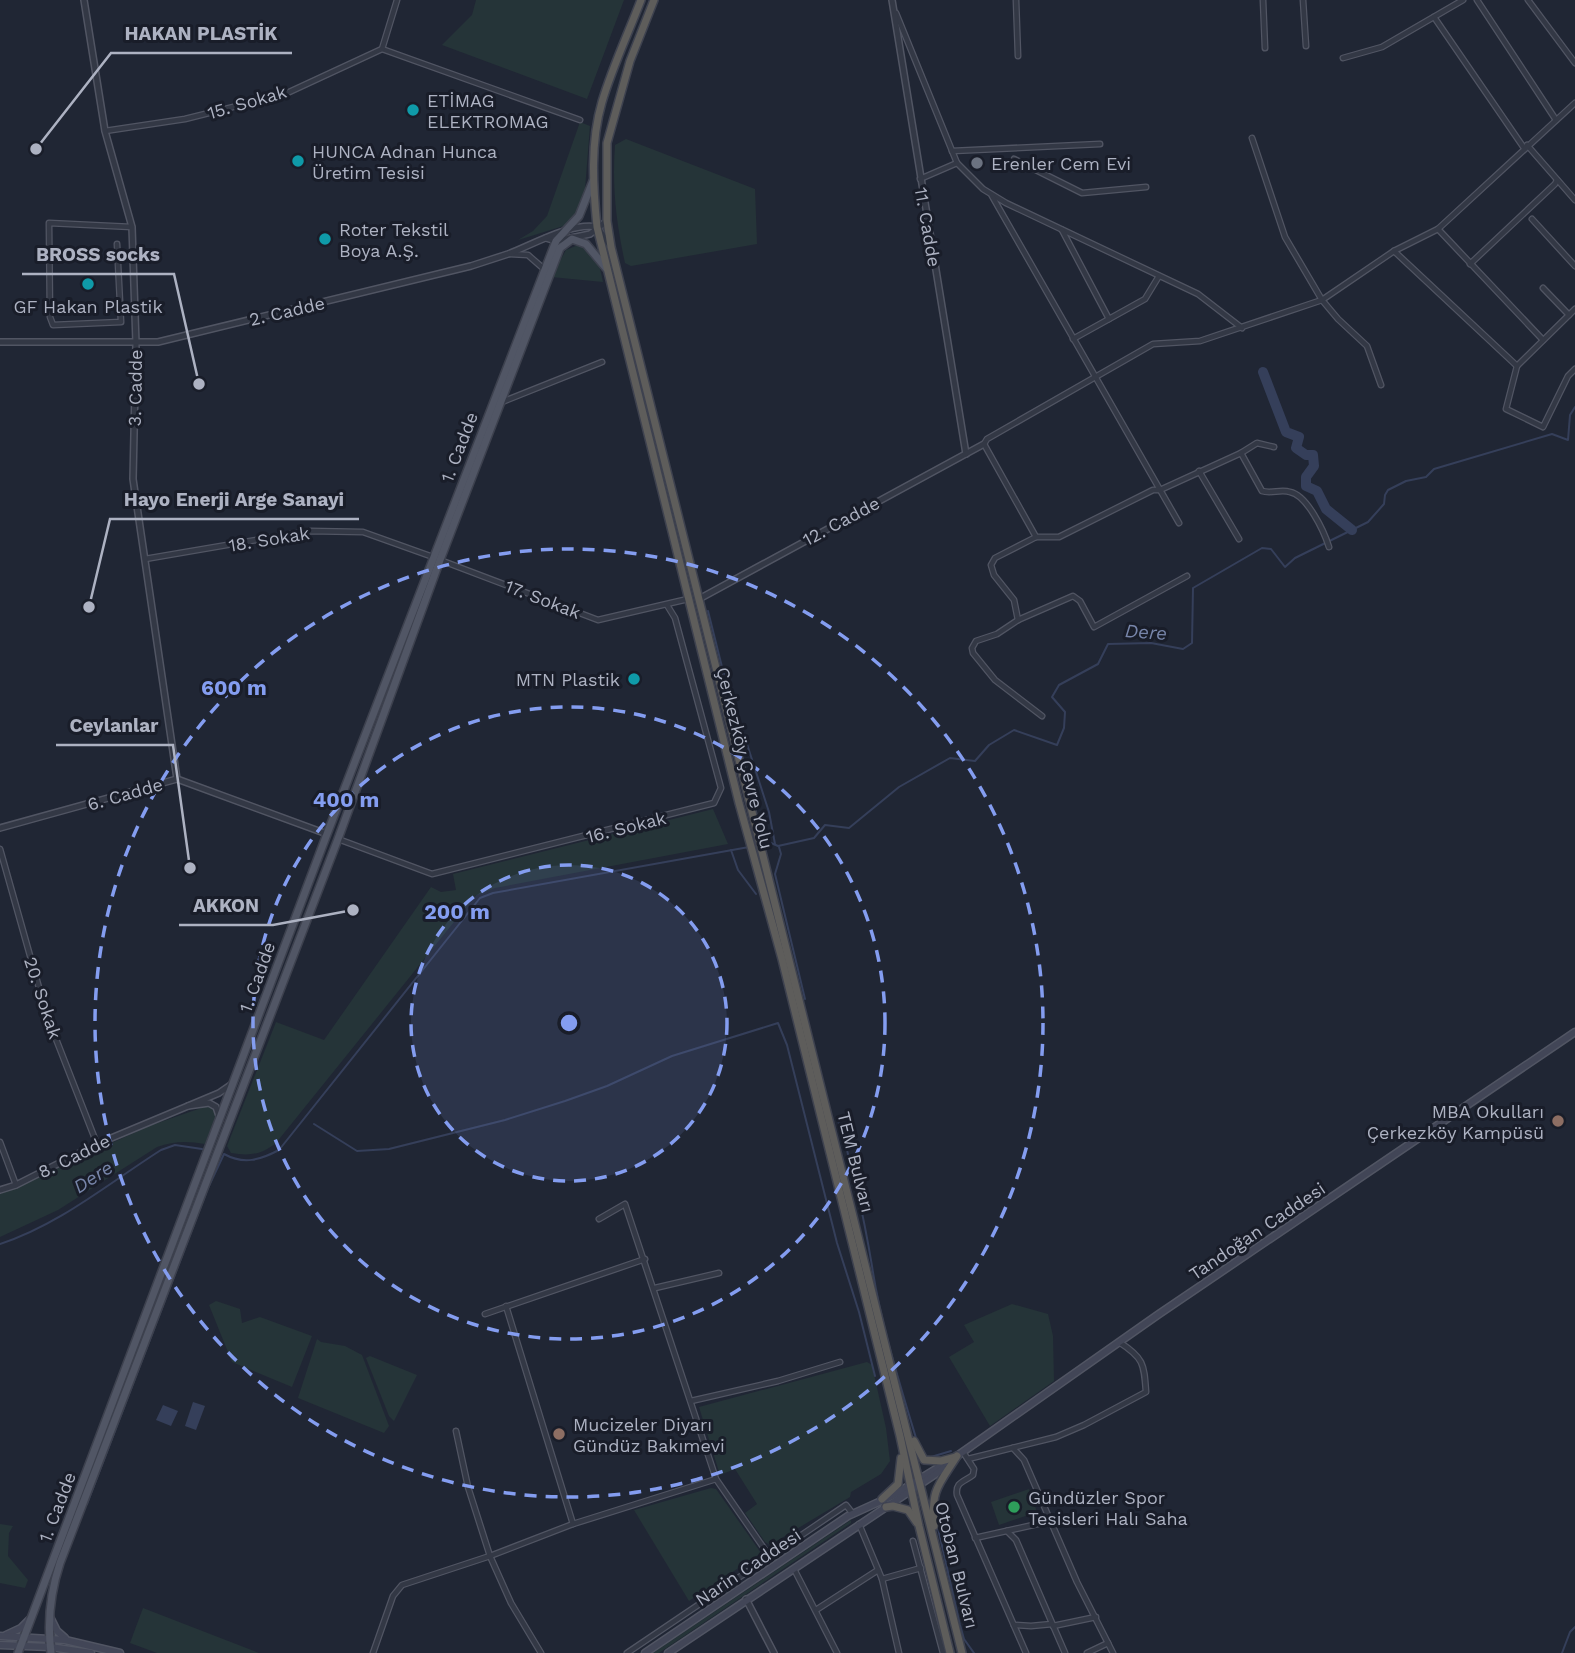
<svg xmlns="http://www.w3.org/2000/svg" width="1575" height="1653" font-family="'Work Sans',sans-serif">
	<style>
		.green { fill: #253438 }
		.water { fill: #353f5a }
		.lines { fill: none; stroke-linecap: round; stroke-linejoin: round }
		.stream { stroke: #353f5a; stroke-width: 2 }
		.river { stroke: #353f5a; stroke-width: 10 }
		.minor-casing { stroke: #515563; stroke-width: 7 }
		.tertiary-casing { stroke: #515563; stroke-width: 8 }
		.secondary-casing { stroke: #515563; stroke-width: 9 }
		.primary-casing { stroke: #3d414e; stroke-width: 10 }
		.trunk-casing { stroke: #3e424f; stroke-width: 10 }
		.minor { stroke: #333845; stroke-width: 4.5 }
		.tertiary { stroke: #333845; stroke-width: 5 }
		.secondary { stroke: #424657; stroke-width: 6 }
		.primary { stroke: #515665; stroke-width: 7 }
		.trunk { stroke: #5e5d5b; stroke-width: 7 }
		.ring { fill: none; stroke: #849df0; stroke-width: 3.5; stroke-dasharray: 12 9 }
		.culture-dot { fill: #0f9aa8; stroke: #191d29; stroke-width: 2.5 }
		.worship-dot { fill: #6b7280; stroke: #191d29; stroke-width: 2.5 }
		.education-dot { fill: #8d6e63; stroke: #191d29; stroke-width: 2.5 }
		.leisure-dot { fill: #2e9e5b; stroke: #191d29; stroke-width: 2.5 }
		.labels { text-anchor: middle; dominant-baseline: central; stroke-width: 6; stroke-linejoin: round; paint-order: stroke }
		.poi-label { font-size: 18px; fill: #adb2c2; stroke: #191d29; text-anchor: start }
		.street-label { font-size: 18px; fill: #adb2c2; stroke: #191d29 }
		.water-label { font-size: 19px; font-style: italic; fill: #7785a9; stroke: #191d29 }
		.centre { fill: #849df0; stroke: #191d29; stroke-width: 3.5 }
		.ring-label { font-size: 21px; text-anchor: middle; font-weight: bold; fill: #849df0; stroke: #191d29; stroke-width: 6; stroke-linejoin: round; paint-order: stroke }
		.leader { fill: none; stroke: #adb2c2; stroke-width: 2.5 }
		.callout-dot { fill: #adb2c2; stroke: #191d29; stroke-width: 2.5 }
		.callout-label { font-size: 19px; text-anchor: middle; font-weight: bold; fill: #adb2c2; stroke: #191d29; stroke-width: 6; stroke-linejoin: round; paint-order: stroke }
	</style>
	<rect width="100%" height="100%" fill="#202634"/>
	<!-- green -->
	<g class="green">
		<path d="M476 0H624L587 99 442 45 472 15Z"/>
		<path d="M580 122 590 126 584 202 570 224 518 240 533 231 547 216Z"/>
		<path d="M626 139 755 189 757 244 631 266 625 263C616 222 612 187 615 145Z"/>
		<path d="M578 245C596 248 600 267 603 282L551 277 566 250Z"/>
		<path d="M713 809 728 844 495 888 475 896 276 1143C261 1155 249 1156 231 1153L227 1146 276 1022 324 1040 431 887 441 892 456 890 453 874Z"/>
		<path d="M207 1106 212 1108 216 1116 205 1144C187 1141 174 1141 157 1147L58 1210 0 1237V1194L149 1126Z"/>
		<path d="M216 1301 240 1309 242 1323 260 1317 312 1336 292 1387 232 1362 209 1305Z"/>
		<path d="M1012 1304 1048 1314 1053 1336 1054 1381 990 1426 949 1357 974 1342 964 1325Z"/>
		<path d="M317 1339 321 1342 345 1346 362 1355 389 1426 384 1433 298 1398Z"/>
		<path d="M370 1356 417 1375 394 1421 389 1416 366 1358Z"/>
		<path d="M867 1362 872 1365 886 1428 890 1461 881 1474 851 1492 850 1497 770 1545 765 1542 745 1513 757 1504 735 1469 720 1475 699 1407Z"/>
		<path d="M711 1488 716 1489 761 1553 689 1601 634 1510Z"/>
		<path d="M1029 1489 1037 1512 999 1525 991 1502Z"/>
		<path d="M851 1520V1523L659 1653H653Z"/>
		<path d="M0 1524 13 1526 9 1533 8 1556 28 1580 25 1588 0 1583Z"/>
		<path d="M143 1608 259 1653H157L130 1643Z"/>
	</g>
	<!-- water -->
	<g class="water">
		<path d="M193 1402 205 1406 196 1430 185 1426Z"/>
		<path d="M163 1405 178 1411 171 1426 156 1420Z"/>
	</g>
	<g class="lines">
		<!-- stream -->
		<g class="stream">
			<path d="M708 611 722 667 769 812 775 844"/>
			<path d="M762 845 771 843 778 846 814 838 825 825 849 828 899 787 950 758 975 761 989 745 1014 730 1057 745 1064 728 1065 712 1052 697 1059 685 1098 664 1108 644 1151 643 1183 649 1192 643 1193 588 1262 548 1271 549 1285 567 1295 558 1368 522 1384 504 1385 495 1388 490 1406 481 1426 477 1434 469 1552 434 1568 440 1570 415 1575 407"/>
			<path d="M779 847 781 854 775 874 805 999"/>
			<path d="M731 850 738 870 756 894"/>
			<path d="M838 1120C853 1167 864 1218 872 1266 880 1321 900 1385 916 1438"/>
			<path d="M314 1124 357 1151 389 1149 505 1120 565 1101 607 1086 672 1056 778 1023 787 1045 837 1243 859 1312 875 1376"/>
			<path d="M0 1244C59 1225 109 1183 161 1150L175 1145 202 1149"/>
			<path d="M931 1457 951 1451"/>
			<path d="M87 1504 208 1188 224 1154C244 1165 260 1160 279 1150L480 898 493 893 749 847"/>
			<path d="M937 1524 960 1625 964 1639 974 1653"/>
			<path d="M1562 1653 1570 1632 1575 1627"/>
		</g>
		<!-- river -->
		<path class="river" d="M1263 372 1286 432 1299 437 1296 448 1306 455H1313L1314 466 1306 477V486L1317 491 1326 509 1352 530"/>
		<defs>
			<g id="minor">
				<path d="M1016 0 1018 56"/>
				<path d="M1263 0 1265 48"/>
				<path d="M1303 0 1306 46"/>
				<path d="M1477 0 1556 120"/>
				<path d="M1528 0 1575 63"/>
				<path d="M896 13 957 163 983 189 1006 203 1198 294 1242 328"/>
				<path d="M1434 17 1524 148"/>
				<path d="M382 49 580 120"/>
				<path d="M1343 58 1382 47 1463 0"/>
				<path d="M105 131 185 119 285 94 382 49 397 0"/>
				<path d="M1252 138 1285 237 1322 300 1338 319 1367 346 1381 385"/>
				<path d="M1527 145 1575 200"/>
				<path d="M952 151 1100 144"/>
				<path d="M1014 159 1082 193 1146 187"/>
				<path d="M920 179 957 163"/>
				<path d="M992 196 1179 523"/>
				<path d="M1532 219 1575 266"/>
				<path d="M1062 230 1109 319"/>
				<path d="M117 244 121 322 53 325 50 317 49 223 132 227"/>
				<path d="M1394 251 1517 366"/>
				<path d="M510 254 528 255 544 269"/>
				<path d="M1470 264 1555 184 1557 180"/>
				<path d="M1543 288 1569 315"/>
				<path d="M1575 309 1517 366 1506 409 1543 427 1568 376 1575 369"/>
				<path d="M1073 339 1145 299 1159 276"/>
				<path d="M1543 340 1438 229 1575 103"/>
				<path d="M502 402 602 362"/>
				<path d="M1241 453 1262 491C1271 494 1281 489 1290 492 1307 495 1324 531 1329 547"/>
				<path d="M1199 471 1239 539"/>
				<path d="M1036 537 984 444 987 439 1153 344 1200 341 1322 300 1394 251 1438 229"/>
				<path d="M145 559 309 531 363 532 433 557"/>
				<path d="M440 560 598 620 688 599"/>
				<path d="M1018 620 1014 600 994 575 991 565 995 558 1036 537H1059L1153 490H1160L1241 453 1257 443 1274 447"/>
				<path d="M1042 716 995 680 973 653 972 648 976 641 997 634 1018 620 1073 596 1080 601 1094 627 1187 576"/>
				<path d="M338 839 432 874 714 803 721 788 675 618 667 605"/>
				<path d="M0 849 47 1016 97 1144"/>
				<path d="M0 1142 16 1185"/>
				<path d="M599 1219 625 1204 716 1479 770 1557"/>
				<path d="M655 1288 719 1273"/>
				<path d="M506 1306 573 1524 716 1479"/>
				<path d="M485 1314 645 1259"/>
				<path d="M691 1401 778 1381 840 1362"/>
				<path d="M456 1431 468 1487 490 1556 511 1603 541 1653"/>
				<path d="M1013 1448 1024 1460 1077 1582 1113 1653"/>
				<path d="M963 1452 974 1469 973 1475C964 1482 955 1482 957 1495L1026 1653"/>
				<path d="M968 1459 1056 1437 1084 1425 1146 1392C1144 1364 1144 1358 1119 1342"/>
				<path d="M859 1524 882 1579 899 1653"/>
				<path d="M1007 1531 1016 1540 1065 1653"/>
				<path d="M975 1538 1051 1521"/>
				<path d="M913 1541 943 1653"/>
				<path d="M794 1569 837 1653"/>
				<path d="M882 1579 921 1568"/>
				<path d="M816 1610 878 1570"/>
				<path d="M1014 1625 1031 1626 1052 1624"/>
				<path d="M1053 1626 1096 1617"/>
				<path d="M373 1653 393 1596 402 1585 490 1556 573 1524"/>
				<path d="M627 1653 846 1505 853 1514"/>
				<path d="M1087 1653 1108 1643"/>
			</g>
			<g id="tertiary">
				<path d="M84 0 105 131 132 227 136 343 133 479 177 779"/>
				<path d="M892 0 966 454"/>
				<path d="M546 238 556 241 590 234 607 221"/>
				<path d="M0 342H158L471 266C483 262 496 258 508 254 532 245 571 222 597 227L609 244"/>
				<path d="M699 599 984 444"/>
				<path d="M0 828 177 779 327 834"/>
				<path d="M220 1119 216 1107 209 1103 188 1106 219 1093 232 1084"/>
				<path d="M0 1190 16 1185 97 1144 188 1106"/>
				<path d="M746 1599 774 1653"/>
			</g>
			<g id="secondary">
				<path d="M50 1617 57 1631 65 1638"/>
				<path d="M6 1635 21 1628 29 1620"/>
				<path d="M0 1636 65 1640 120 1653"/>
				<path d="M0 1645 50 1647 91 1653"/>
				<path d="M645 1653 848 1516 892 1496 957 1456 1159 1314 1575 1032"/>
				<path d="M668 1653 943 1469"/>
			</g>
			<g id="primary">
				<path d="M18 1653 327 834 556 241 579 216 593 181"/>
				<path d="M51 1653C47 1621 50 1593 60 1563L338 839 440 560 560 248 572 239 586 244 606 268"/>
			</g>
			<g id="trunk">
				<path d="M641 0C628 34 612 68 602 102 590 143 593 186 597 227L739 803 782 959 900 1436 919 1526 950 1653"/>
				<path d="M654 0 630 61 607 143V221L611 247 962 1653"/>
				<path d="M914 1441 924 1460 941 1461 956 1457"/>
				<path d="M882 1499 898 1484 901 1458"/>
				<path d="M886 1507 893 1506 908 1510 917 1523"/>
				<path d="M934 1526C931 1489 938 1486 957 1456"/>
			</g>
		</defs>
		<!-- minor casing -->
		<use href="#minor" class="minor-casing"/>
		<!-- tertiary casing -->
		<use href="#tertiary" class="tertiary-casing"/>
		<!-- secondary casing -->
		<use href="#secondary" class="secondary-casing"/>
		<!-- primary casing -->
		<use href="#primary" class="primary-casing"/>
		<!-- trunk casing -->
		<use href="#trunk" class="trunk-casing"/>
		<!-- minor -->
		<use href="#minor" class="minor"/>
		<!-- tertiary -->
		<use href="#tertiary" class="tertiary"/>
		<!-- secondary -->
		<use href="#secondary" class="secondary"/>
		<!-- primary -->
		<use href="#primary" class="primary"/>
		<!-- trunk -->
		<use href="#trunk" class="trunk"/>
	</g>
	<!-- distance rings -->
	<circle cx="569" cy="1023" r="158" fill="#849df0" fill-opacity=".12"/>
	<g class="ring">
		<circle cx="569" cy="1023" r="158"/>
		<circle cx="569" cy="1023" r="316"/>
		<circle cx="569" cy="1023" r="474"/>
	</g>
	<!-- markers -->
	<g class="culture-dot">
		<circle cx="413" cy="110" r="7"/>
		<circle cx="298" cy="161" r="7"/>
		<circle cx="325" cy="239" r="7"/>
		<circle cx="88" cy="284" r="7"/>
		<circle cx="634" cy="679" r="7"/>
	</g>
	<circle class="worship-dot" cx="977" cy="163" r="7"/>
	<g class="education-dot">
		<circle cx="1558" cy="1121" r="7"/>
		<circle cx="559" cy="1434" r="7"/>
	</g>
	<circle class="leisure-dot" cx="1014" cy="1507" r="7"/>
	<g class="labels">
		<!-- poi labels -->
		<g class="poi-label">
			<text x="427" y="100">ETİMAG<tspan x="427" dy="21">ELEKTROMAG</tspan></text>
			<text x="312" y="151">HUNCA Adnan Hunca<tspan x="312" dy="21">Üretim Tesisi</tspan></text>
			<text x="991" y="163">Erenler Cem Evi</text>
			<text x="339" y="229">Roter Tekstil<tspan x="339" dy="21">Boya A.Ş.</tspan></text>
			<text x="88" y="306" text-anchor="middle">GF Hakan Plastik</text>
			<text x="620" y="679" text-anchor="end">MTN Plastik</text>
			<text x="1544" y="1111" text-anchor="end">MBA Okulları<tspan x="1544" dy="21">Çerkezköy Kampüsü</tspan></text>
			<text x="573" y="1424">Mucizeler Diyarı<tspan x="573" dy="21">Gündüz Bakımevi</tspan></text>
			<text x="1028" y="1497">Gündüzler Spor<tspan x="1028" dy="21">Tesisleri Halı Saha</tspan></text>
		</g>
		<!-- street labels -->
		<g class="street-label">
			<text transform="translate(247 102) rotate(-16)">15. Sokak</text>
			<text transform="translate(928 227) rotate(80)">11. Cadde</text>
			<text transform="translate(287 311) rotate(-13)">2. Cadde</text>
			<text transform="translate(135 388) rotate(-89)">3. Cadde</text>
			<text transform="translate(459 447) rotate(-69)">1. Cadde</text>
			<text transform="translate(841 521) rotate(-28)">12. Cadde</text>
			<text transform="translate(269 539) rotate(-9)">18. Sokak</text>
			<text transform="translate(543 599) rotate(21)">17. Sokak</text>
			<text transform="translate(745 758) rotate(76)">Çerkezköy Çevre Yolu</text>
			<text transform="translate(125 794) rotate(-16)">6. Cadde</text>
			<text transform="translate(626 827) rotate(-14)">16. Sokak</text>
			<text transform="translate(257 977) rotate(-70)">1. Cadde</text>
			<text transform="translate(43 998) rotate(72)">20. Sokak</text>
			<text transform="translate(74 1156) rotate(-26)">8. Cadde</text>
			<text transform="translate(856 1162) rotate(76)">TEM Bulvarı</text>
			<text transform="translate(1257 1231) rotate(-34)">Tandoğan Caddesi</text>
			<text transform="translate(57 1507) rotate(-69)">1. Cadde</text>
			<text transform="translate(957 1565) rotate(76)">Otoban Bulvarı</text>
			<text transform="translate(748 1567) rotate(-34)">Narin Caddesi</text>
		</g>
		<!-- water labels -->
		<g class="water-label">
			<text transform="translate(1146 632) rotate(4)">Dere</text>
			<text transform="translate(93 1177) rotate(-33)">Dere</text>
		</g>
	</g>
	<circle cx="569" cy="1023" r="10" class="centre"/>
	<g class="ring-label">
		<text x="234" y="695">600 m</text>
		<text x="346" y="807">400 m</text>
		<text x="457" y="919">200 m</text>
	</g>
	<!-- callouts -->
	<path class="leader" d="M36 149L111 53H292M199 384L174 274H22M89 607L110 519H359M190 868L173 745H56M353 910L273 925H179"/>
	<g class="callout-dot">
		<circle cx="36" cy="149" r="7"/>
		<circle cx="199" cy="384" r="7"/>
		<circle cx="89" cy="607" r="7"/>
		<circle cx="190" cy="868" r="7"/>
		<circle cx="353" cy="910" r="7"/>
	</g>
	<g class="callout-label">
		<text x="201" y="40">HAKAN PLASTİK</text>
		<text x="98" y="261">BROSS socks</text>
		<text x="234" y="506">Hayo Enerji Arge Sanayi</text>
		<text x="114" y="732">Ceylanlar</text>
		<text x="226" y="912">AKKON</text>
	</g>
</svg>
